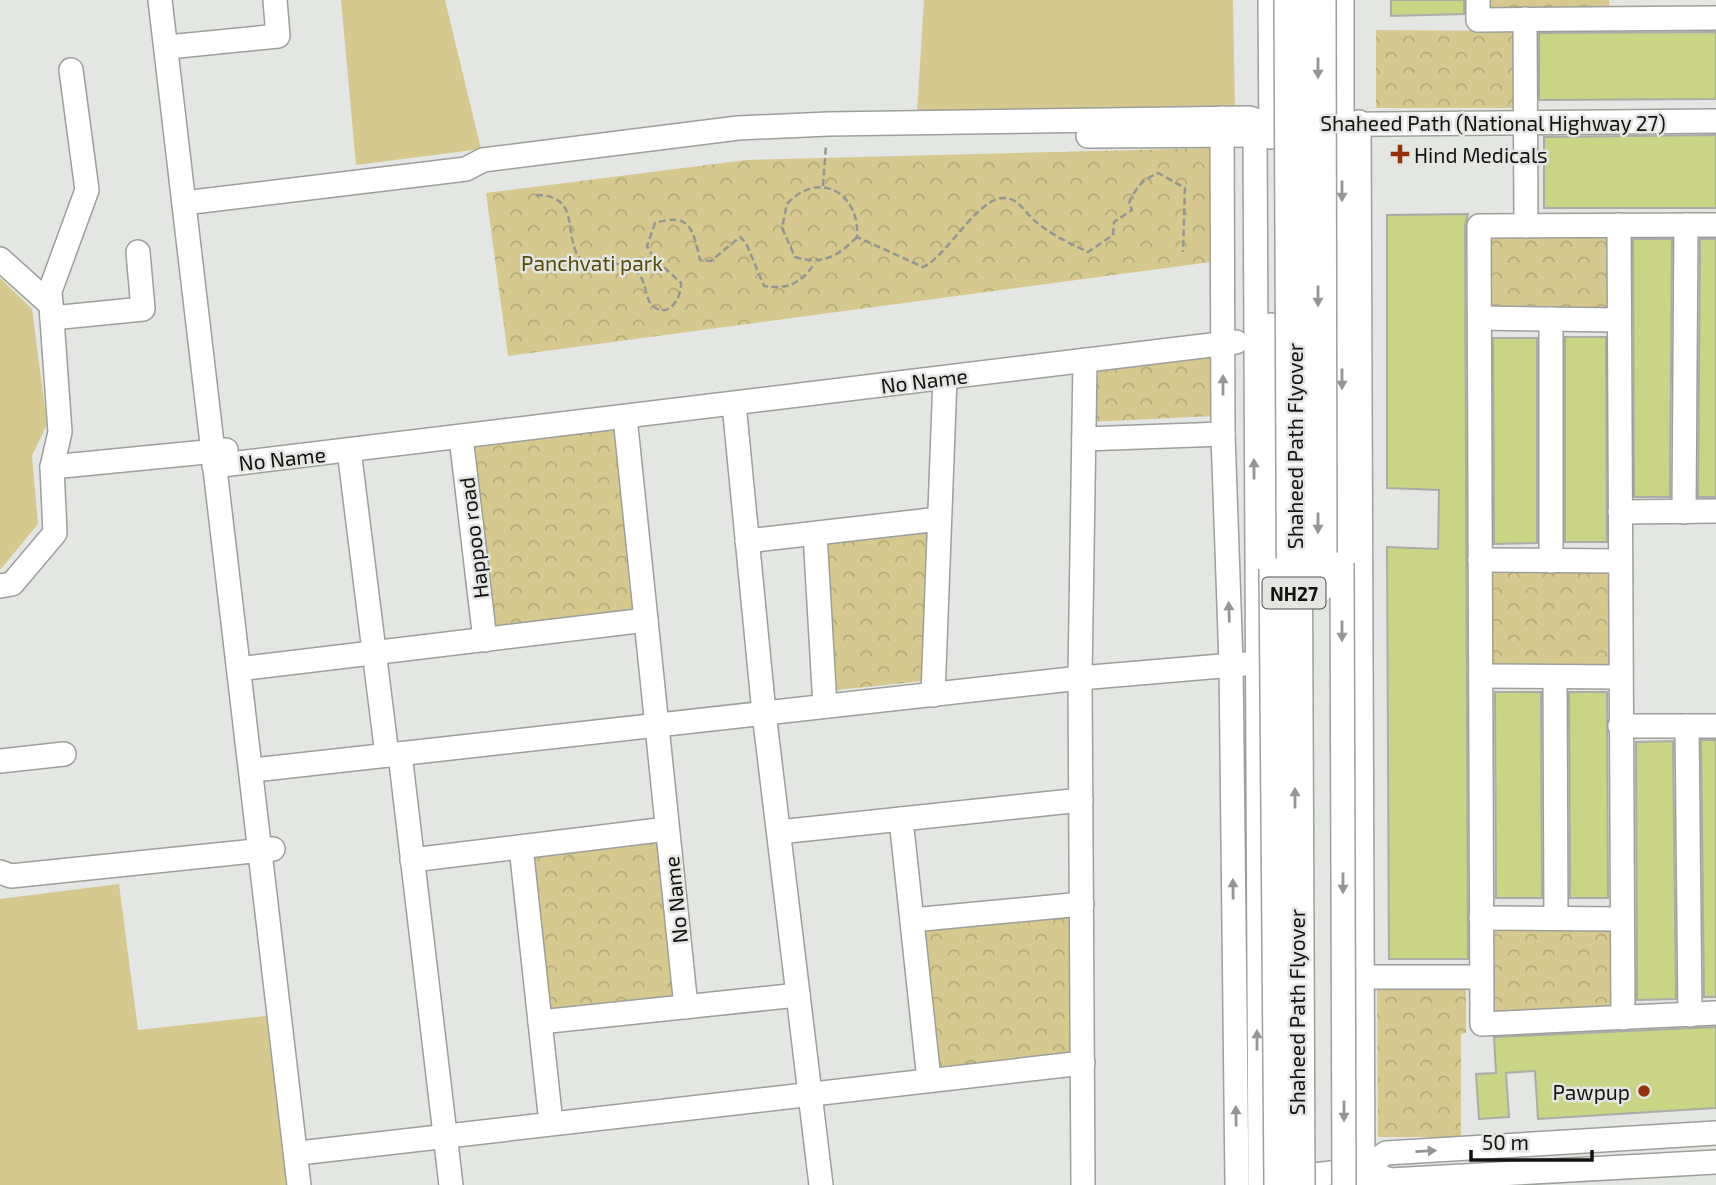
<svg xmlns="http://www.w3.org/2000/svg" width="1716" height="1185" font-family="'Exo 2',sans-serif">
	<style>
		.grass { fill: #d6c88e }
		.forest { fill: url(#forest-crowns) }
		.building { fill: #c9d484; stroke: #abaca7; stroke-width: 2 }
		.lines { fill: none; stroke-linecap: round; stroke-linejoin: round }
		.minor-casing { stroke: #9c9f9a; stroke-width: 26 }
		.path { stroke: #959794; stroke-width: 2.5; stroke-dasharray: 7 3.5; stroke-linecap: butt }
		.minor { stroke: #fff; stroke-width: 23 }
		.minor-bridge-casing { stroke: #9c9f9a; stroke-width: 26; stroke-linecap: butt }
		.highway-bridge-casing { stroke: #9c9f9a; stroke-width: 38; stroke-linecap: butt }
		.minor-bridge { stroke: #fff; stroke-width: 23 }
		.highway-bridge { stroke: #fff; stroke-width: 35 }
		.oneway { fill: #959594 }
		.poi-dot { fill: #973109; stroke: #e3e6e2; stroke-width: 2.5 }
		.labels { text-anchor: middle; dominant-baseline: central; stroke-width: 5; stroke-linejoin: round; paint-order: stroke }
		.shield { fill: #e3e6e2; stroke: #515350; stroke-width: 2 }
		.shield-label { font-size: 19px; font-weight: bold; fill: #131412 }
		.street-label { font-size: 21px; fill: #131412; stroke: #e3e6e2 }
		.poi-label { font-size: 21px; fill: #131412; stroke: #e3e6e2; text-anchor: start }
		.park-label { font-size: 21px; fill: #564806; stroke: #e3e6e2 }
	</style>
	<defs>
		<pattern id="forest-crowns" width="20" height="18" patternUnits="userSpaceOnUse" patternTransform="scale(1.75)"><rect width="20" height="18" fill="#d6c88e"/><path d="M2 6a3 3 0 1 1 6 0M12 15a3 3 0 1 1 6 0" fill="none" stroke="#b7ab79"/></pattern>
	</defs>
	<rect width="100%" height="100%" fill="#e3e6e2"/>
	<!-- grass -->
	<g class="grass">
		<path d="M341 0H445L481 149 356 165Z"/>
		<path d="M924 0H1233L1235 110 917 112Z"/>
		<path d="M0 278 32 309 47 424 32 456 38 524 0 570Z"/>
		<path d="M119 884 138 1030 266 1016 288 1185H0V899Z"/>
	</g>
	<!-- forest -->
	<g class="forest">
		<path d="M1488 0H1609V8L1488 7Z"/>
		<path d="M1376 30 1513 31V108H1376Z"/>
		<path d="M1211 148V262L508 356 486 193 746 160Z"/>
		<path d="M1492 234 1611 235 1610 312H1492Z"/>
		<path d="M1213 352 1212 416 1091 422 1094 367Z"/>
		<path d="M618 425 639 613 493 629 473 441Z"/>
		<path d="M927 529 923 681 837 690 824 539Z"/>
		<rect x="1490" y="568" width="122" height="101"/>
		<path d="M657 840 674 997 549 1011 532 854Z"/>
		<path d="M1071 913 1072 1053 937 1068 925 930Z"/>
		<path d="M1615 924 1616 1015 1490 1016 1489 926Z"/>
		<path d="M1377 985H1466V1033L1461 1034V1137H1378Z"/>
	</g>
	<!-- building -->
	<g class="building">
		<path d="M1391 0H1464V14L1391 16Z"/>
		<path d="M1716 32V99L1539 100V33Z"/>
		<path d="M1716 135V208H1544V137Z"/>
		<path d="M1468 214 1465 226 1468 959H1389L1387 547 1438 549 1439 490 1387 488V215Z"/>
		<path d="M1633 239H1672L1670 497H1634Z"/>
		<path d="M1700 239H1716V497H1698Z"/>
		<path d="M1565 337H1606L1607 542H1565Z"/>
		<path d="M1493 338H1537V543L1494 544Z"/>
		<path d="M1495 692H1541L1542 898H1496Z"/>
		<path d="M1569 692H1607L1608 898H1570Z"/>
		<path d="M1701 740H1716V997H1704Z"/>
		<path d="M1673 741 1676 999 1637 1000 1636 742Z"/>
		<path d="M1716 1027V1108L1538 1119 1535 1071 1506 1073 1509 1117 1479 1119 1476 1074 1496 1073 1494 1037Z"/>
	</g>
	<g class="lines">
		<defs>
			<g id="minor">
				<path d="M160 0 299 1185"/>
				<path d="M1270 0 1271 137"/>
				<path d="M1342 0V563"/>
				<path d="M1478 0V20L1716 18"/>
				<path d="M1525 19 1526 226"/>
				<path d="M178 46 278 36 275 0"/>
				<path d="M1222 118 1223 434 1231 663 1237 1185"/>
				<path d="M1359 122 1363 1185"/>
				<path d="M1255 135 1260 1185"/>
				<path d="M1088 136 1255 135 1268 127"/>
				<path d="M184 203 466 169 483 160 738 128 828 124 1249 118 1271 125 1716 121"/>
				<path d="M1619 225 1623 1018"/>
				<path d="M1716 225 1479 226 1482 1024 1716 1013"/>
				<path d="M0 259 51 305"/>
				<path d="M52 318 143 309 138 252"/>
				<path d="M1480 318 1619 320"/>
				<path d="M1551 319V561"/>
				<path d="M1271 325V569"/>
				<path d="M734 404 764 713 821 1185"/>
				<path d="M625 417 686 1007"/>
				<path d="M461 437 485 640"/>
				<path d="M1084 439 1223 434"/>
				<path d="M349 450 387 755"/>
				<path d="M214 466 1236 342"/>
				<path d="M52 467 226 450"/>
				<path d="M1620 512 1716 511"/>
				<path d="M1684 512 1686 225"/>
				<path d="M815 534 825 706"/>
				<path d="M747 541 939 519"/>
				<path d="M1480 560 1620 561"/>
				<path d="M0 586 12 584 55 533 52 467 60 432 50 291 87 190 71 70"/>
				<path d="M239 669 646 620"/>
				<path d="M1481 676 1620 677"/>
				<path d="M1555 678 1556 918"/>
				<path d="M933 695 945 378"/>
				<path d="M1620 726H1716"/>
				<path d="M1687 726 1690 1015"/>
				<path d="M400 754 451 1185"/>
				<path d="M0 761 64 754"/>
				<path d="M263 769 1080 678 1245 664"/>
				<path d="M901 819 929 1080"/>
				<path d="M779 832 1081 800"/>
				<path d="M521 847 551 1123"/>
				<path d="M412 860 667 829"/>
				<path d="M0 872 11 876 273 849"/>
				<path d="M1481 918 1622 919"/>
				<path d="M912 920 1082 904"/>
				<path d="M1362 977H1481"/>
				<path d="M540 1022 798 995"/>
				<path d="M308 1152 1083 1063"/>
				<path d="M1362 1169 1390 1180 1716 1162"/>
				<path d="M1284 1179 1362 1169 1386 1153 1716 1133"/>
				<path d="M1083 1185 1080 678 1085 360"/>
			</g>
		</defs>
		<!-- minor casing -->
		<use href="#minor" class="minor-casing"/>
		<!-- path -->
		<g class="path">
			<path d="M823 186 826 145"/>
			<path d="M536 195C580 195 564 232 578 256 580 260 586 265 589 269 610 262 635 258 644 284 646 291 647 300 652 305 668 321 682 297 681 283L654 258 647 246 655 223C691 212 693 230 700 260L711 261 740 237 746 243 764 286C789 290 801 283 815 263"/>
			<path d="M857 237C837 257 823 265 795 257L782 228 787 204C819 169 860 193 857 237L923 267C950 255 983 185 1013 200 1022 205 1026 213 1033 219 1049 234 1069 243 1088 252L1113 235 1114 222 1132 210 1129 203C1136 187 1142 180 1158 173L1185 188 1183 252"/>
		</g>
		<!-- minor -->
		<use href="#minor" class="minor"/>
		<defs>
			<g id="minor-bridge">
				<path d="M1342 563 1344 1185"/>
				<path d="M1271 569 1276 1185"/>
			</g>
			<g id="highway-bridge">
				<path d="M1292 0 1297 1185"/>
				<path d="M1318 0 1319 584"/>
			</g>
		</defs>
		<!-- minor-bridge casing -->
		<use href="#minor-bridge" class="minor-bridge-casing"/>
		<!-- highway-bridge casing -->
		<use href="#highway-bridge" class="highway-bridge-casing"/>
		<!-- minor-bridge -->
		<use href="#minor-bridge" class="minor-bridge"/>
		<!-- highway-bridge -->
		<use href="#highway-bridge" class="highway-bridge"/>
	</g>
	<!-- one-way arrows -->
	<defs><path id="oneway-solid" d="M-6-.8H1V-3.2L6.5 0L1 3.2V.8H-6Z" transform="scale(1.75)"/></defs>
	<g class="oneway">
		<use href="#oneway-solid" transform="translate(1318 68) rotate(90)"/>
		<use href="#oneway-solid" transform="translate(1342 191) rotate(90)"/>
		<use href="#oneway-solid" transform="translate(1318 296) rotate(90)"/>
		<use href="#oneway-solid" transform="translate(1342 379) rotate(90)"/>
		<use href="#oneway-solid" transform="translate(1223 385) rotate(-90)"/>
		<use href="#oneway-solid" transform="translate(1254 469) rotate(-90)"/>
		<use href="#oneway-solid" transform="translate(1318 523) rotate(90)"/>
		<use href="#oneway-solid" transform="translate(1229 612) rotate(-92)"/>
		<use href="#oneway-solid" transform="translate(1342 631) rotate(90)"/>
		<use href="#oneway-solid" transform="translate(1295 798) rotate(-90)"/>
		<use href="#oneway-solid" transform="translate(1343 883) rotate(90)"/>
		<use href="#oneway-solid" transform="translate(1233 889) rotate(-91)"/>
		<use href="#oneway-solid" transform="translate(1257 1040) rotate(-90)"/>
		<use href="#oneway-solid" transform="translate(1344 1111) rotate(90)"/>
		<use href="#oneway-solid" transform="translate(1236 1116) rotate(-91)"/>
		<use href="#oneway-solid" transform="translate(1426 1151) rotate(-3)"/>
	</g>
	<!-- markers -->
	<g class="poi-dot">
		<path d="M1396.5 143.5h7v7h7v7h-7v7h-7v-7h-7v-7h7z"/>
		<circle cx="1644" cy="1091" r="7"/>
	</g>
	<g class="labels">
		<!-- shield labels -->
		<rect class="shield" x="1262.5" y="577.5" width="63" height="31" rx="5"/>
		<g class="shield-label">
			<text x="1294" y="593">NH27</text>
		</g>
		<!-- street labels -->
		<g class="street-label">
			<text x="1493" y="122">Shaheed Path (National Highway 27)</text>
			<text transform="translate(924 380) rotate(-7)">No Name</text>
			<text transform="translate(1294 446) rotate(-90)">Shaheed Path Flyover</text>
			<text transform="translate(282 458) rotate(-6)">No Name</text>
			<text transform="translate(473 538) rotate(-97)">Happoo road</text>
			<text transform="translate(675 900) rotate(-96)">No Name</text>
			<text transform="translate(1296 1012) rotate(-90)">Shaheed Path Flyover</text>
		</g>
		<!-- poi labels -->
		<g class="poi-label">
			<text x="1414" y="154">Hind Medicals</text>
			<text x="1630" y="1091" text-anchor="end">Pawpup</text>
		</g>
		<!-- park labels -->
		<g class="park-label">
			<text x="592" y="262">Panchvati park</text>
		</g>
	</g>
	<!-- scale -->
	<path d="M1471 1150v10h121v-10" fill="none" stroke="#131412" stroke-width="3.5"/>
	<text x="1482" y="1150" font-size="21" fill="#131412" stroke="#e3e6e2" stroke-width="5" paint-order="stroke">50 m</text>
</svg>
